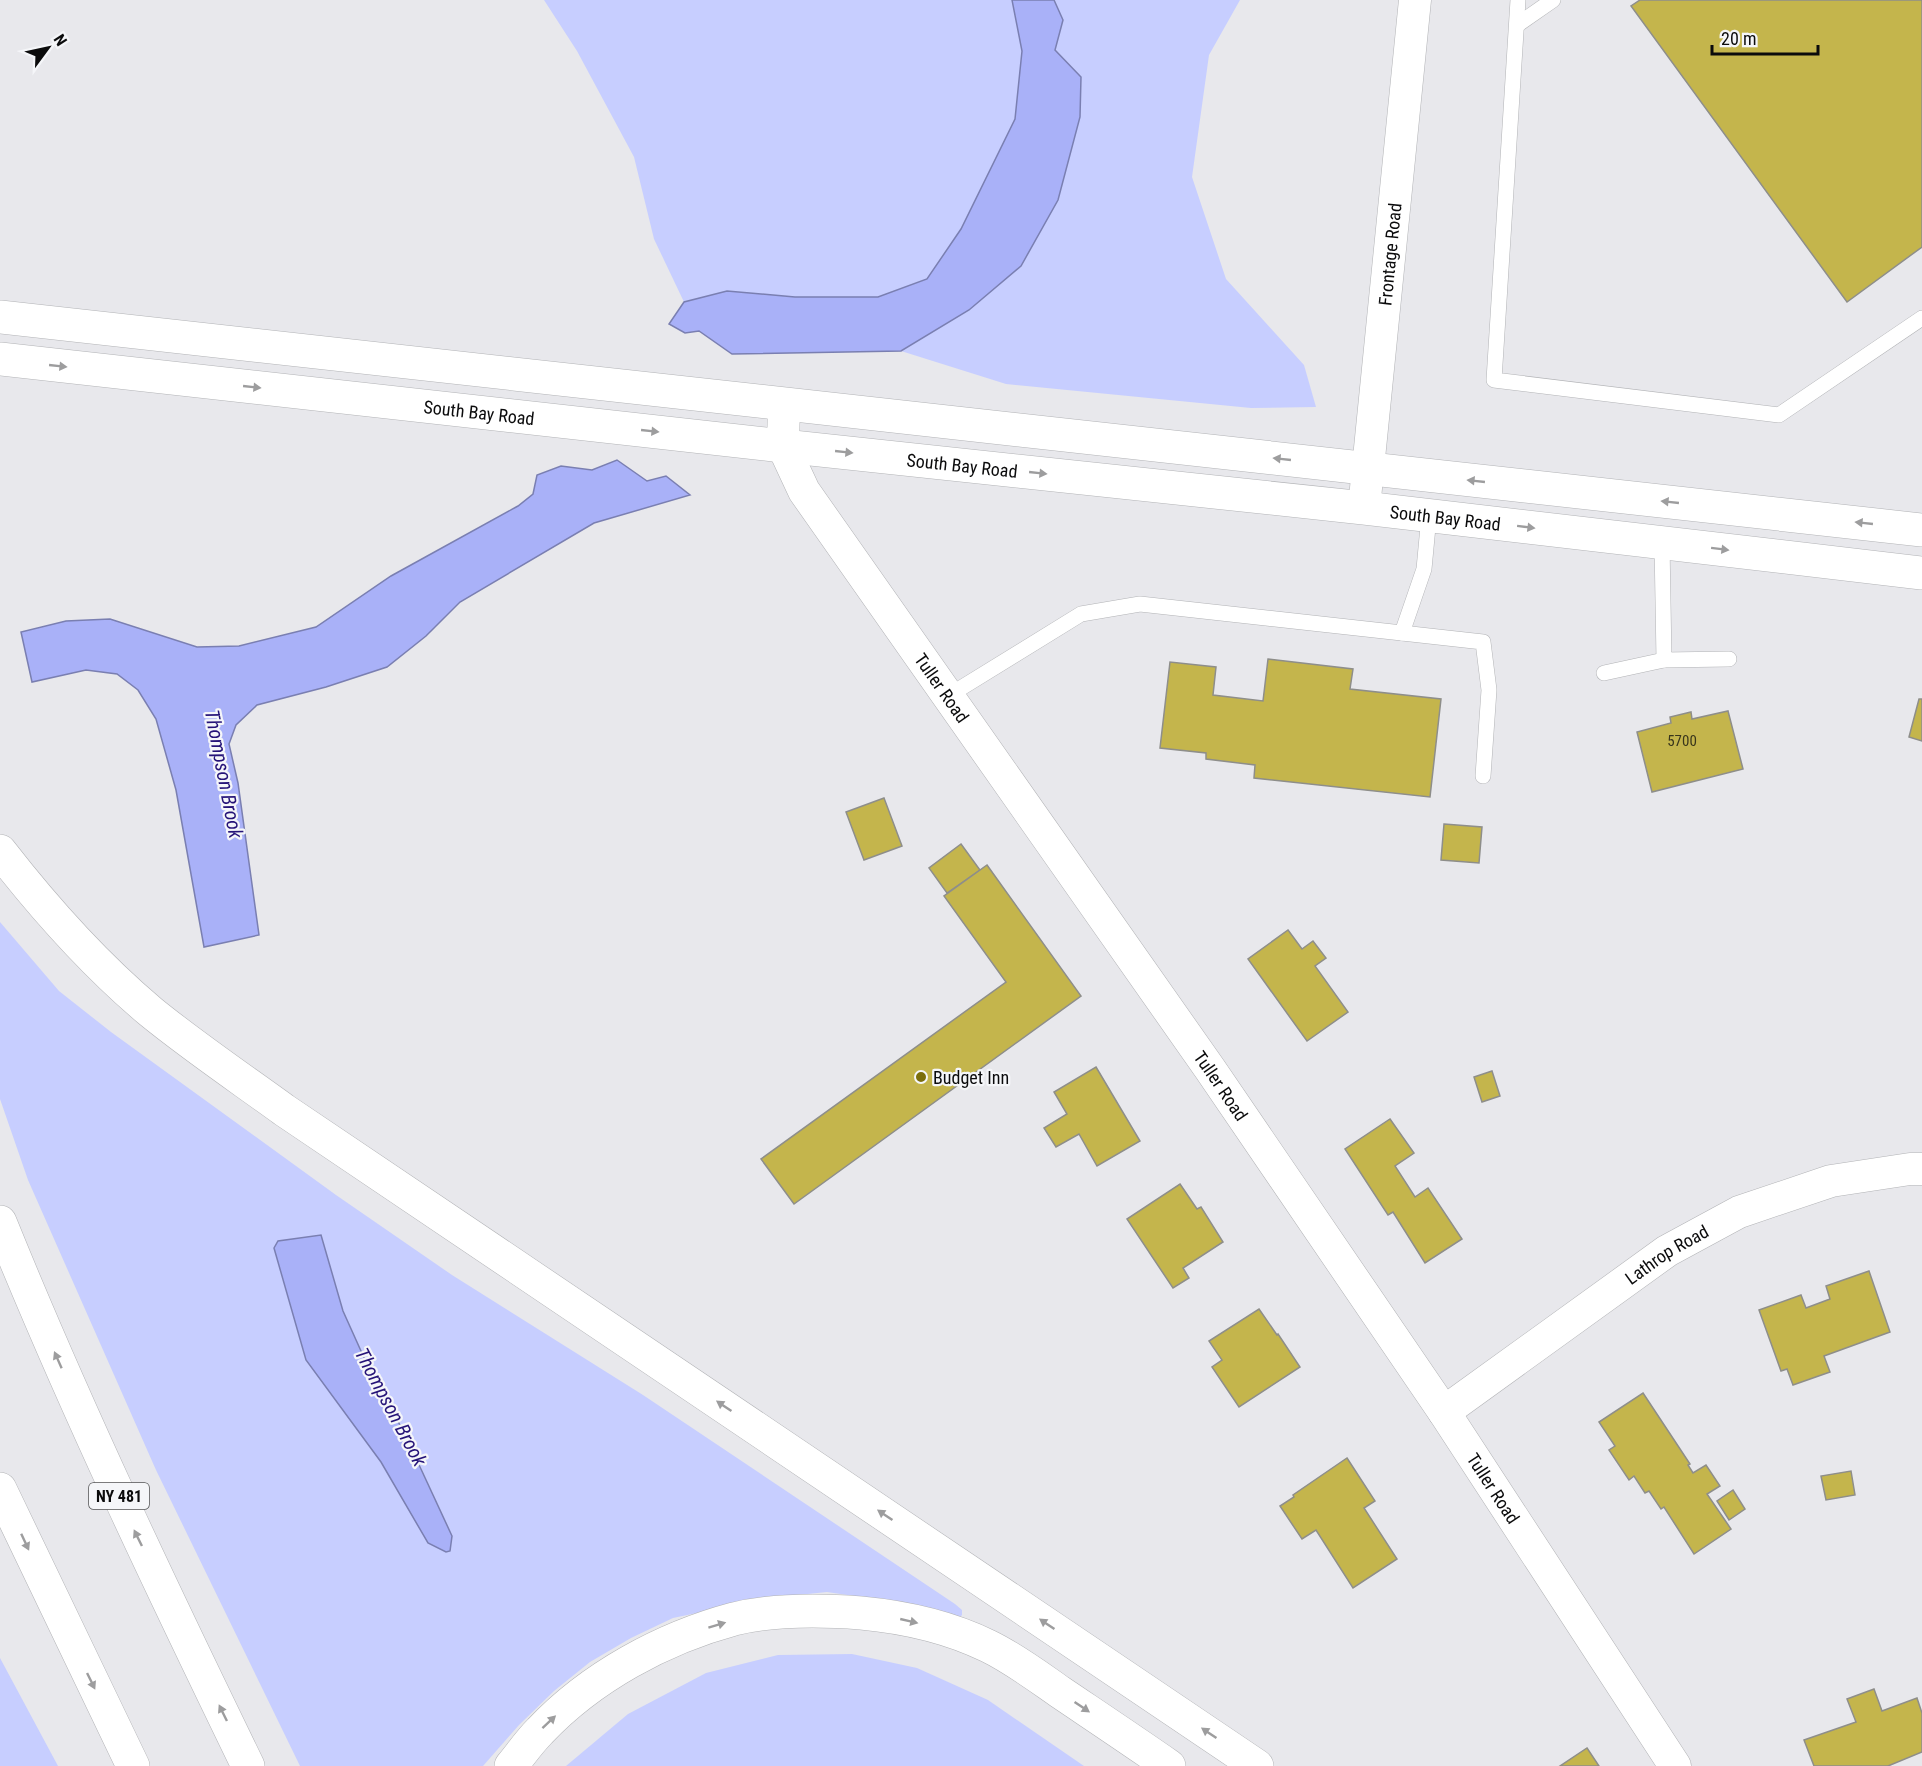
<svg xmlns="http://www.w3.org/2000/svg" width="1922" height="1766" font-family="'Roboto Condensed',sans-serif">
	<style>
		.green { fill: #c7ceff; fill-rule: evenodd }
		.water { fill: #a9b1f8; stroke: #7a7fb1; stroke-width: 1.5 }
		.building { fill: #c4b54c; stroke: #8e8e8a; stroke-width: 1.5 }
		.lines { fill: none; stroke-linecap: round; stroke-linejoin: round }
		.service-casing { stroke: #b2b3b6; stroke-width: 16 }
		.minor-casing { stroke: #b2b3b6; stroke-width: 33 }
		.tertiary-casing { stroke: #b2b3b6; stroke-width: 34 }
		.motorway-casing { stroke: #b2b3b6; stroke-width: 34 }
		.service { stroke: #fff; stroke-width: 15 }
		.minor { stroke: #fff; stroke-width: 32 }
		.tertiary { stroke: #fff; stroke-width: 33 }
		.motorway { stroke: #fff; stroke-width: 33 }
		.oneway { fill: #9d9d9e }
		.poi-dot { fill: #7b6e0c; stroke: #f5f6f9; stroke-width: 2 }
		.labels { text-anchor: middle; dominant-baseline: central; stroke-width: 4.5; stroke-linejoin: round; paint-order: stroke }
		.number-label { font-size: 15px; fill: #39361c }
		.shield { fill: #f5f6f9; stroke: #515253; stroke-width: 1.5 }
		.shield-label { font-size: 16px; font-weight: bold; fill: #0b0b0c }
		.street-label { font-size: 18px; fill: #0b0b0c; stroke: #f5f6f9 }
		.poi-label { font-size: 18px; fill: #0b0b0c; stroke: #f5f6f9; text-anchor: start }
		.water-label { font-size: 20px; font-style: italic; fill: #251378; stroke: #f5f6f9 }
	</style>
	<rect width="100%" height="100%" fill="#e8e8ec"/>
	<!-- green -->
	<g class="green">
		<path d="M544 0H1012L1022 51 1015 119 961 229 927 279 878 297H795L727 291 684 302 654 239 634 157 577 51Z"/>
		<path d="M1054 0H1240L1209 55 1192 177 1226 279 1304 365 1316 407 1251 408 1006 384 901 351 969 310 1080 117 1081 78 1055 50 1063 20Z"/>
		<path d="M0 922 59 991 111 1032 336 1195 452 1275 643 1395 955 1604 962 1610V1615L958 1619 909 1604 827 1592 769 1598 673 1618 631 1638 590 1662 554 1691 519 1725 483 1766H300L156 1470 28 1180 0 1099ZM321 1235 343 1311 379 1391 403 1428 452 1536 428 1543 381 1462Z"/>
		<path d="M852 1654 917 1668 988 1700 1084 1766H566L628 1714 706 1673 778 1655Z"/>
		<path d="M0 1658 58 1766H0Z"/>
	</g>
	<!-- water -->
	<g class="water">
		<path d="M1012 0H1054L1063 20 1055 50 1081 77 1080 117 1058 200 1021 266 969 310 901 351 732 354 699 331 685 333 669 324 684 302 727 291 795 297H878L927 279 961 229 1015 119 1022 51Z"/>
		<path d="M617 460 647 481 666 476 690 495 594 523 460 602 426 636 387 667 326 687 257 705 236 725 229 744 238 783 259 935 204 947 176 790 156 719 138 690 117 674 86 670 32 682 21 632 66 621 110 619 197 647 239 646 316 627 391 576 518 506 533 494 537 475 561 466 592 470Z"/>
		<path d="M321 1235 343 1311 379 1391 402 1428 452 1536 450 1551 446 1552 428 1543 381 1462 306 1360 274 1248 278 1241Z"/>
	</g>
	<!-- building -->
	<g class="building">
		<path d="M1640 0H1922V247L1847 302 1631 6Z"/>
		<path d="M1268 659 1353 669 1350 689 1441 699 1430 797 1254 778 1255 765 1206 759V753L1160 748 1170 662 1216 667 1213 695 1263 701Z"/>
		<path d="M1919 699H1922V741L1909 737Z"/>
		<path d="M1728 711 1743 769 1652 792 1637 732 1671 723 1670 717 1691 712 1692 719Z"/>
		<path d="M884 798 902 846 864 860 846 812Z"/>
		<path d="M1444 824 1482 827 1479 863 1441 860Z"/>
		<path d="M961 844 980 870 947 893 929 868Z"/>
		<path d="M987 865 1081 996 794 1204 761 1159 1006 982 944 896Z"/>
		<path d="M1288 930 1302 949 1313 941 1326 958 1315 966 1348 1012 1307 1041 1248 959Z"/>
		<path d="M1096 1067 1140 1141 1097 1166 1079 1134 1056 1147 1044 1128 1067 1114 1054 1092Z"/>
		<path d="M1492 1071 1500 1096 1482 1102 1474 1077Z"/>
		<path d="M1390 1119 1414 1153 1395 1166 1415 1197 1428 1188 1462 1239 1425 1263 1393 1212 1388 1215 1345 1149Z"/>
		<path d="M1180 1184 1197 1209 1201 1207 1223 1242 1183 1268 1189 1278 1173 1288 1127 1219Z"/>
		<path d="M1869 1271 1890 1332 1824 1356 1830 1372 1793 1385 1787 1369 1781 1371 1759 1310 1801 1295 1806 1308 1830 1299 1826 1286Z"/>
		<path d="M1259 1309 1277 1335 1278 1334 1300 1367 1239 1407 1212 1367 1222 1360 1209 1341Z"/>
		<path d="M1643 1393 1690 1464 1688 1465 1693 1473 1706 1465 1720 1486 1707 1494 1731 1529 1694 1554 1664 1507 1661 1509 1649 1491 1645 1493 1634 1476 1629 1480 1609 1450 1615 1446 1599 1422Z"/>
		<path d="M1347 1458 1375 1501 1364 1508 1397 1559 1353 1588 1316 1530 1302 1539 1280 1506 1294 1497 1293 1495Z"/>
		<path d="M1851 1471 1855 1495 1826 1500 1821 1476Z"/>
		<path d="M1733 1490 1745 1509 1729 1520 1717 1501Z"/>
		<path d="M1874 1689 1882 1711 1917 1698 1922 1713V1752L1888 1766H1814L1804 1740 1856 1722 1847 1699Z"/>
		<path d="M1587 1748 1599 1766H1560Z"/>
	</g>
	<g class="lines">
		<defs>
			<g id="service">
				<path d="M1518 0 1494 380 1779 415 1922 318"/>
				<path d="M1517 25 1553 0"/>
				<path d="M1662 543 1664 660 1729 659"/>
				<path d="M1402 633 1483 642 1489 690 1483 776"/>
				<path d="M1604 673 1664 660"/>
				<path d="M948 696 1081 614 1140 604 1402 633 1424 569 1429 516"/>
			</g>
			<g id="minor">
				<path id="s1" d="M784 404 783 446 804 491 1210 1069 1444 1412 1675 1766"/>
				<path id="s2" d="M1364 508 1415 0"/>
				<path id="s3" d="M1444 1412 1667 1251 1739 1212 1831 1181 1910 1169H1922"/>
			</g>
			<g id="tertiary">
				<path d="M0 317 1922 530"/>
				<path id="s4" d="M0 359 783 446 1364 508 1922 573"/>
			</g>
			<g id="motorway">
				<path d="M0 851C45 909 94 964 151 1012 194 1047 240 1078 284 1110L1257 1766"/>
				<path d="M0 1222C75 1407 161 1587 248 1766"/>
				<path d="M0 1489 133 1766"/>
				<path d="M511 1766C521 1754 529 1742 540 1731 591 1677 663 1638 734 1619 775 1609 820 1610 861 1613 904 1617 949 1627 988 1646 1013 1658 1037 1676 1060 1692 1097 1717 1133 1741 1169 1766"/>
			</g>
		</defs>
		<!-- service casing -->
		<use href="#service" class="service-casing"/>
		<!-- minor casing -->
		<use href="#minor" class="minor-casing"/>
		<!-- tertiary casing -->
		<use href="#tertiary" class="tertiary-casing"/>
		<!-- motorway casing -->
		<use href="#motorway" class="motorway-casing"/>
		<!-- service -->
		<use href="#service" class="service"/>
		<!-- minor -->
		<use href="#minor" class="minor"/>
		<!-- tertiary -->
		<use href="#tertiary" class="tertiary"/>
		<!-- motorway -->
		<use href="#motorway" class="motorway"/>
	</g>
	<!-- one-way arrows -->
	<defs><path id="oneway-solid" d="M-6-.8H1V-3.2L6.5 0L1 3.2V.8H-6Z" transform="scale(1.5)"/></defs>
	<g class="oneway">
		<use href="#oneway-solid" transform="translate(58 366) rotate(6)"/>
		<use href="#oneway-solid" transform="translate(252 387) rotate(6)"/>
		<use href="#oneway-solid" transform="translate(650 431) rotate(6)"/>
		<use href="#oneway-solid" transform="translate(844 452) rotate(6)"/>
		<use href="#oneway-solid" transform="translate(1282 459) rotate(-174)"/>
		<use href="#oneway-solid" transform="translate(1038 473) rotate(6)"/>
		<use href="#oneway-solid" transform="translate(1476 481) rotate(-174)"/>
		<use href="#oneway-solid" transform="translate(1670 502) rotate(-174)"/>
		<use href="#oneway-solid" transform="translate(1864 523) rotate(-174)"/>
		<use href="#oneway-solid" transform="translate(1526 527) rotate(7)"/>
		<use href="#oneway-solid" transform="translate(1720 549) rotate(7)"/>
		<use href="#oneway-solid" transform="translate(58 1360) rotate(-114)"/>
		<use href="#oneway-solid" transform="translate(724 1406) rotate(-146)"/>
		<use href="#oneway-solid" transform="translate(885 1515) rotate(-146)"/>
		<use href="#oneway-solid" transform="translate(138 1538) rotate(-116)"/>
		<use href="#oneway-solid" transform="translate(25 1542) rotate(65)"/>
		<use href="#oneway-solid" transform="translate(909 1621) rotate(13)"/>
		<use href="#oneway-solid" transform="translate(1047 1624) rotate(-146)"/>
		<use href="#oneway-solid" transform="translate(717 1625) rotate(-17)"/>
		<use href="#oneway-solid" transform="translate(91 1681) rotate(64)"/>
		<use href="#oneway-solid" transform="translate(1082 1707) rotate(34)"/>
		<use href="#oneway-solid" transform="translate(223 1713) rotate(-116)"/>
		<use href="#oneway-solid" transform="translate(549 1722) rotate(-43)"/>
		<use href="#oneway-solid" transform="translate(1209 1733) rotate(-146)"/>
	</g>
	<!-- markers -->
	<circle class="poi-dot" cx="921" cy="1077" r="6"/>
	<g class="labels">
		<!-- number labels -->
		<g class="number-label">
			<text x="1682" y="741">5700</text>
		</g>
		<!-- shield labels -->
		<rect class="shield" x="89" y="1483" width="60" height="26" rx="4.5"/>
		<g class="shield-label">
			<text x="119" y="1496">NY 481</text>
		</g>
		<!-- street labels -->
		<g class="street-label">
			<text stroke="none"><textPath href="#s2" startOffset="255">Frontage Road</textPath></text>
			<text stroke="none"><textPath href="#s4" startOffset="482">South Bay Road</textPath></text>
			<text stroke="none"><textPath href="#s4" startOffset="968">South Bay Road</textPath></text>
			<text stroke="none"><textPath href="#s4" startOffset="1454">South Bay Road</textPath></text>
			<text stroke="none"><textPath href="#s1" startOffset="332">Tuller Road</textPath></text>
			<text stroke="none"><textPath href="#s1" startOffset="818">Tuller Road</textPath></text>
			<text stroke="none"><textPath href="#s3" startOffset="273">Lathrop Road</textPath></text>
			<text stroke="none"><textPath href="#s1" startOffset="1304">Tuller Road</textPath></text>
		</g>
		<!-- poi labels -->
		<g class="poi-label">
			<text x="933" y="1077">Budget Inn</text>
		</g>
		<!-- water labels -->
		<g class="water-label">
			<text transform="translate(224 774) rotate(79)">Thompson Brook</text>
			<text transform="translate(391 1407) rotate(62)">Thompson Brook</text>
		</g>
	</g>
	<!-- north arrow -->
	<g transform="translate(48 48) rotate(57)" stroke="#f5f6f9" stroke-width="4.5" paint-order="stroke">
	<path d="M0-4.5L10 22L0 15L-10 22Z" fill="#0b0b0c"/>
	<text y="-9" font-size="16" font-weight="bold" text-anchor="middle" fill="#0b0b0c">N</text>
	</g>
	<!-- scale -->
	<path d="M1712 45v9h106v-9" fill="none" stroke="#0b0b0c" stroke-width="3"/>
	<text x="1721" y="45" font-size="18" fill="#0b0b0c" stroke="#f5f6f9" stroke-width="4.5" paint-order="stroke">20 m</text>
</svg>
